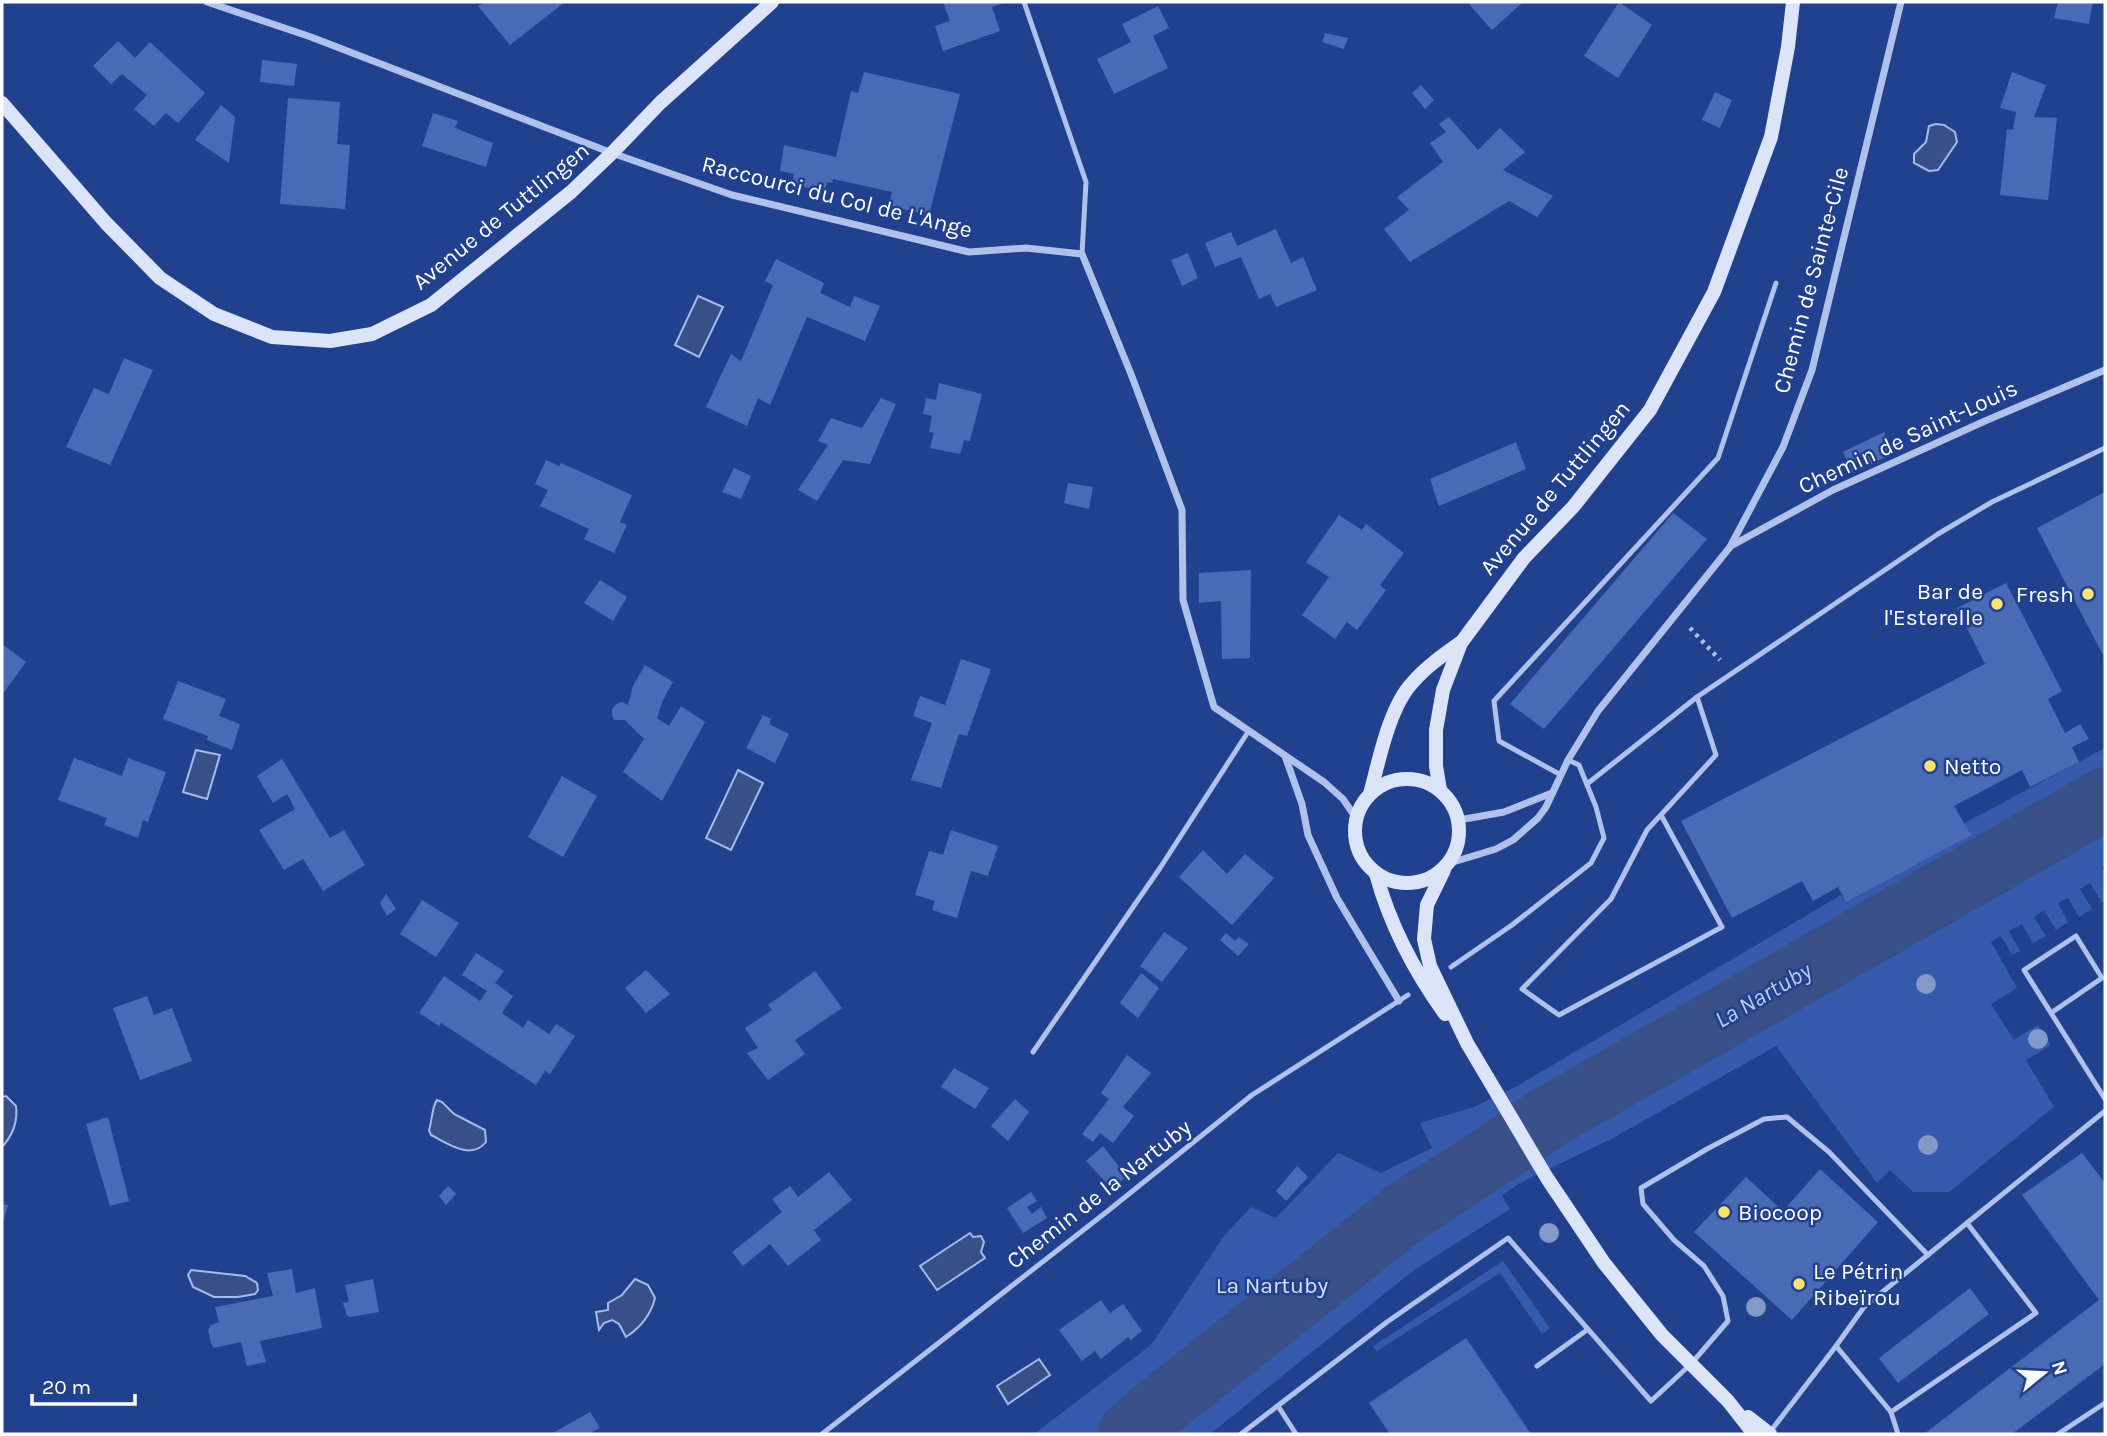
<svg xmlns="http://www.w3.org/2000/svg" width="2107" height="1436" font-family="Karla,sans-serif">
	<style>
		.green { fill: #355aab }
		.water { fill: #384f88; stroke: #a3bbed; stroke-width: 2 }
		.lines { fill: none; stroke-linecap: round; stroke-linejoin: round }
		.river { stroke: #384f88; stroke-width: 63 }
		.building { fill: #4a6ab5 }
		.path { stroke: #b0c2ec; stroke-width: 4.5; stroke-dasharray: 3.5 5; stroke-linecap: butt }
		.lane { stroke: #b0c2ec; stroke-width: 5 }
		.street { stroke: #b0c2ec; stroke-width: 7 }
		.secondary { stroke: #dbe4f9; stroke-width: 14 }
		.tree { fill: #8498c9 }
		.poi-dot { fill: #f9e471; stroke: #21418e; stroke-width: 2.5 }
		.labels { text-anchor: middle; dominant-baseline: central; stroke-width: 5; stroke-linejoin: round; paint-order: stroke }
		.street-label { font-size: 23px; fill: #fff; stroke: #21418e }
		.poi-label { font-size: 23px; fill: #fff; stroke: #21418e; text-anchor: start }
		.park-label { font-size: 23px; fill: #d5e0f9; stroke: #21418e }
		.water-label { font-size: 24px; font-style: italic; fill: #bccdf3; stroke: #21418e }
	</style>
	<rect width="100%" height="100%" fill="#21418e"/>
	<!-- green -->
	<g class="green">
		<path d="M2105 748V865L2102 867 2105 874V902L2102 903 2090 883 2080 889 2092 909 2079 917 2068 898 2058 903 2068 922 2056 930 2044 910 2034 917 2046 936 2033 943 2022 924 2009 931 2020 951 2012 955 2001 936 1991 942 2017 988 1991 1004 2014 1040 2038 1025 2051 1045 2026 1060 2054 1107 1949 1192H1913L1890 1170 1877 1183 1776 1046 1613 1138 1522 1182 1502 1195 1510 1209 1414 1270 1210 1434H1034L1151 1345 1224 1236 1251 1207 1276 1218 1338 1153 1381 1173 1432 1148 1420 1123 1474 1107 1517 1086 1841 895 1845 900 1963 824Z"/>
		<path d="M1503 1261 1550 1328 1542 1334 1500 1273 1377 1351 1372 1347Z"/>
	</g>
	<!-- water -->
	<g class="water">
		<path d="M1936 124 1944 125 1955 132 1957 142 1938 170 1929 171 1914 163V154L1926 142 1929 126Z"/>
		<path d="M698 296 723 307 699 357 675 345Z"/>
		<path d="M196 750 220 755 207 799 183 792Z"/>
		<path d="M738 770 763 783 731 850 706 838Z"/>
		<path d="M6 1096 16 1106C18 1122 13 1135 2 1147V1097Z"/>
		<path d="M437 1100 442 1102 454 1114 485 1130 486 1142C471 1161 447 1143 431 1135L429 1130C432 1122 432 1106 437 1100Z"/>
		<path d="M970 1233 973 1237 981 1236 984 1242 981 1252 985 1258 937 1290 920 1266Z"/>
		<path d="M191 1270 245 1276 257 1283 258 1290 255 1294 238 1297H214L193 1287 188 1275Z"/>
		<path d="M635 1279 648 1285 655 1298C651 1314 640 1328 626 1337L619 1324 612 1320 604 1323 599 1330 596 1312 608 1310V1303L622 1295Z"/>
		<path d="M1039 1359 1050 1375 1008 1404 997 1386Z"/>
	</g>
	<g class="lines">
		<!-- river -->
		<path class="river" d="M1129 1434 1152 1413 1407 1211 1502 1150 1544 1120 2105 799"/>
	</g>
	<!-- building -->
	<g class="building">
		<path d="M484 2H565L510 45 478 6Z"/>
		<path d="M943 2H1006L992 7 1000 31 943 51 935 26 950 21Z"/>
		<path d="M1467 2H1523L1492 30Z"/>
		<path d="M1619 2 1652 25 1618 78 1584 56Z"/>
		<path d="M2058 2H2093L2089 24 2054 18Z"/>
		<path d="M1158 6 1169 28 1153 36 1168 68 1114 94 1097 59 1131 42 1122 24Z"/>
		<path d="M1325 33 1348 38 1344 49 1322 42Z"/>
		<path d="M118 41 135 58 150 42 205 93 178 123 166 113 154 126 134 109 147 95 122 74 111 84 93 66Z"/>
		<path d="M262 60 297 64 294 86 260 82Z"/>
		<path d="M864 72 960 94 929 215 889 206 892 192 833 179 832 183 827 182 825 192 792 184 794 174 780 171 784 145 836 157 851 91 858 93Z"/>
		<path d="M2012 72 2046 85 2034 117 2057 118 2048 200 2000 195 2007 129 2013 130 2016 112 2000 108Z"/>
		<path d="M1421 85 1434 100 1425 109 1412 93Z"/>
		<path d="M1715 92 1732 100 1720 128 1702 120Z"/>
		<path d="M288 98 340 102 337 144 350 145 345 209 280 204Z"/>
		<path d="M221 105 235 117 229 163 195 140Z"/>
		<path d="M433 113 458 121 455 128 493 143 486 167 422 146Z"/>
		<path d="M1449 117 1478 150 1500 128 1525 152 1503 170 1553 196 1537 217 1509 201 1410 262 1384 229 1409 210 1397 197 1443 162 1430 143 1446 132 1439 124Z"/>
		<path d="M1276 229 1291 263 1303 257 1317 290 1276 307 1270 294 1259 299 1241 257 1215 267 1205 243 1231 232 1237 246Z"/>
		<path d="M1188 253 1198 278 1182 286 1171 260Z"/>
		<path d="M776 259 824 283 820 293 850 307 854 296 880 306 865 341 807 317 770 405 758 398 747 426 706 407 731 354 741 361 773 285 765 281Z"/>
		<path d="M124 358 153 370 110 465 66 447 94 388 109 394Z"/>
		<path d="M939 383 982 394 970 441 964 440 960 454 930 448 934 433 929 432 932 416 923 414 926 398 936 400Z"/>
		<path d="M881 398 896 404 870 464 843 460 817 501 798 490 828 445 818 441 831 418 862 428Z"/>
		<path d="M1884 432 1892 454 1853 473 1843 452Z"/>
		<path d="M1516 442 1526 469 1439 506 1430 479Z"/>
		<path d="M546 460 559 466 561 463 632 495 620 522 627 525 614 553 584 539 589 529 540 506 548 490 535 484Z"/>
		<path d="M734 468 751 476 741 499 722 492Z"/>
		<path d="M1840 468 1842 477 1831 482 1828 474Z"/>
		<path d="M1068 483 1093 487 1089 509 1064 503Z"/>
		<path d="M2105 492V659L2037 528Z"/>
		<path d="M1673 513 1707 539 1544 729 1510 704Z"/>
		<path d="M1339 515 1362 530 1366 524 1404 553 1380 585 1386 590 1357 630 1347 622 1335 639 1302 615 1329 577 1306 562Z"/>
		<path d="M1251 570 1250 658 1222 659 1221 601 1199 603V573Z"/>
		<path d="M600 580 627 597 613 621 584 603Z"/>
		<path d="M2006 583 2062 691 2048 699 2065 733 2080 724 2089 739 2072 747 2079 762 2030 787 2022 770 1954 806 1971 835 1846 902 1838 887 1813 901 1802 881 1732 918 1681 821 1985 664 1957 608Z"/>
		<path d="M2 644 26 662 2 695Z"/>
		<path d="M961 659 991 669 967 736 959 734 941 788 911 780 932 723 913 716 920 696 945 705Z"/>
		<path d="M645 665 673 682 663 700 657 718 669 726 681 706 705 722 662 801 623 772 644 739 625 720H614L612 715V709L616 704 622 702 628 705 633 686Z"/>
		<path d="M178 681 226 699 219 716 240 724 232 750 207 740 208 736 163 719Z"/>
		<path d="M763 715 771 719 769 724 789 734 775 763 746 748Z"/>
		<path d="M74 758 122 776 128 758 166 772 148 822 143 820 138 838 104 825 107 818 58 800Z"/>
		<path d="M282 759 330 838 344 830 365 865 323 891 303 859 284 870 259 830 295 809 287 794 273 803 257 776Z"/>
		<path d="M562 776 597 796 563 857 528 837Z"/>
		<path d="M951 830 998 846 988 876 971 871 957 918 932 910 935 901 915 895 929 851 943 855Z"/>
		<path d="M1203 850 1227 874 1245 854 1274 878 1232 925 1179 877Z"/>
		<path d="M386 894 396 909 387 916 380 903Z"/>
		<path d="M422 900 459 923 436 957 400 934Z"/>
		<path d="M1164 932 1188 948 1162 982 1140 966Z"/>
		<path d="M1226 933 1235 941 1239 937 1249 944 1238 956 1220 940Z"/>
		<path d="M476 953 504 971 495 983 513 996 502 1013 523 1028 528 1020 549 1034 556 1024 575 1036 550 1074 545 1071 536 1085 441 1023 439 1026 419 1013 444 976 480 1001 487 991 462 975Z"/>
		<path d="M646 970 670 994 646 1013 625 988Z"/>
		<path d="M815 971 842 1008 795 1040 805 1054 768 1080 747 1053 758 1048 745 1028 772 1010 768 1005Z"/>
		<path d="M1141 973 1159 988 1138 1018 1120 1003Z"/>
		<path d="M147 996 154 1015 172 1008 192 1061 140 1080 113 1008Z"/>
		<path d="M1127 1055 1151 1073 1123 1107 1134 1116 1113 1143 1100 1133 1093 1142 1082 1134 1109 1099 1101 1093Z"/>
		<path d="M954 1068 989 1088 975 1109 941 1087Z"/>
		<path d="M1015 1099 1029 1112 1008 1141 991 1126Z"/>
		<path d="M108 1117 129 1201 110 1206 86 1124Z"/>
		<path d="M1103 1146 1127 1177 1111 1188 1086 1161Z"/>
		<path d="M2082 1153 2105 1183V1364L2012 1434H1924L2099 1300 2022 1195Z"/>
		<path d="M1297 1166 1308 1177 1286 1201 1276 1191Z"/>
		<path d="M1820 1169 1878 1222 1792 1320 1694 1232 1746 1177 1783 1211Z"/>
		<path d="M829 1172 852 1200 814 1230 821 1240 788 1266 770 1244 743 1266 732 1252 782 1212 772 1199 790 1186 798 1197Z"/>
		<path d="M448 1186 456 1194 446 1205 439 1196Z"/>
		<path d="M1031 1192 1037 1201 1027 1207 1032 1214 1041 1207 1047 1218 1023 1233 1007 1208Z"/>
		<path d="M2 1203 8 1205 2 1225Z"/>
		<path d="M292 1269 296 1293 315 1288 322 1328 260 1341 266 1362 247 1366 241 1342 214 1348 211 1343 208 1330 211 1325 219 1322 215 1307 273 1296 267 1273Z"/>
		<path d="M373 1279 379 1312 351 1317 347 1316 343 1303 349 1302 345 1285Z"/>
		<path d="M1970 1288 1989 1314 1898 1383 1879 1358Z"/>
		<path d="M1101 1300 1110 1313 1123 1304 1142 1331 1131 1340 1128 1337 1101 1359 1095 1351 1082 1361 1059 1330Z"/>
		<path d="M1466 1338 1531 1434H1390L1369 1403Z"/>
		<path d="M590 1412 600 1428 592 1432 593 1434H551Z"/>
	</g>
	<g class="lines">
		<!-- path -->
		<path class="path" d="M1690 628 1720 660"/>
		<!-- lane -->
		<g class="lane">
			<path d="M1024 2 1086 182 1082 254"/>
			<path d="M1561 775 1499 741 1494 701 1718 458 1776 283"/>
			<path d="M1587 784 1697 697 1938 534 1992 502 2105 448"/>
			<path d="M1661 815 1722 927 1559 1015 1522 989 1611 899 1647 830 1716 755 1697 697"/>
			<path d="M1451 967 1512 925 1591 863 1604 838 1596 807 1579 765 1568 760"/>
			<path d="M2051 1013 2102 978 2076 936 2024 970 2105 1099"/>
			<path d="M1033 1052 1160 868 1248 732"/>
			<path d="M1967 1223 2105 1111"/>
			<path d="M1836 1346 1864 1307 1967 1223 2036 1313 1891 1412"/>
			<path d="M1537 1366 1587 1330"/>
			<path d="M1278 1406 1296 1434"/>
			<path d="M1770 1432 1836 1346 1891 1412 1898 1434"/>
			<path d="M822 1434 1109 1210 1252 1095 1408 995"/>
			<path d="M1241 1434 1387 1322 1508 1238 1651 1401 1691 1364 1728 1321 1723 1296 1704 1266 1674 1240 1643 1204 1641 1188 1707 1149 1764 1119 1787 1117 1829 1152 1928 1255"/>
			<path d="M2058 1434 2105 1403"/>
		</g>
		<!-- street -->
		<g class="street">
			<path d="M207 2 311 37 612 153 732 195 969 252 1026 248 1082 254 1131 374 1182 510 1183 600 1214 707 1324 782 1343 799 1356 818"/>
			<path d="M1731 546 1833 490 1985 421 2105 370"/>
			<path d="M1285 756 1302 804 1308 835 1337 898 1399 1001"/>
			<path d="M1459 820 1504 812 1552 793"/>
			<path d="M1450 863 1496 849 1513 840 1538 818 1546 807 1568 760 1598 711 1730 547 1783 447 1812 370 1901 2"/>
		</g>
		<!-- secondary -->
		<g class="secondary">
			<path d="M2 103 106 223 160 278 214 314 272 337 330 341 372 334 431 305 571 192 612 153 660 103 772 2"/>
			<circle cx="1407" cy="831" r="52"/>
			<path d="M1440 790 1436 766V730L1443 690 1461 643 1524 558 1573 507 1650 410 1714 292 1771 137 1788 47 1793 2"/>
			<path d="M1370 794C1379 761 1389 707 1413 682 1426 667 1443 655 1460 643"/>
			<path d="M1444 870 1427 905 1424 939 1430 966 1467 1043 1547 1178 1604 1263 1662 1335 1728 1401 1754 1434"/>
			<path d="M1376 874C1390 925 1414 971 1445 1014"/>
			<path d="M1748 1417 1770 1434"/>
		</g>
	</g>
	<!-- trees -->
	<g class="tree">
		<circle cx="1926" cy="984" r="10"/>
		<circle cx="2038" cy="1039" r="10"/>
		<circle cx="1928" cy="1145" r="10"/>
		<circle cx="1549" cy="1233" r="10"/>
		<circle cx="1756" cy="1307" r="10"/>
	</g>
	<!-- markers -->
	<g class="poi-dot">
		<circle cx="2088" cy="594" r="7"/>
		<circle cx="1997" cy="604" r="7"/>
		<circle cx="1930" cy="766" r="7"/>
		<circle cx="1724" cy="1212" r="7"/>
		<circle cx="1799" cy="1284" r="7"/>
	</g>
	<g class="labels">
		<!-- street labels -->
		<g class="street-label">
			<text transform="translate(837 197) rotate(14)">Raccourci du Col de L'Ange</text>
			<text transform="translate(501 216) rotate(-39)">Avenue de Tuttlingen</text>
			<text transform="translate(1811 280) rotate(-75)">Chemin de Sainte-Cile</text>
			<text transform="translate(1908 437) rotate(-25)">Chemin de Saint-Louis</text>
			<text transform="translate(1555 488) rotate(-50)">Avenue de Tuttlingen</text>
			<text transform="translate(1099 1194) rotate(-38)">Chemin de la Nartuby</text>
		</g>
		<!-- poi labels -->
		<g class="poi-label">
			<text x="1983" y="591" text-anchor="end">Bar de<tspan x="1983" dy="26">l'Esterelle</tspan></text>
			<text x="2074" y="594" text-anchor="end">Fresh</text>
			<text x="1944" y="766">Netto</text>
			<text x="1738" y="1212">Biocoop</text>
			<text x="1813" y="1271">Le Pétrin<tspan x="1813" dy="26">Ribeïrou</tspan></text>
		</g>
		<!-- park labels -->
		<g class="park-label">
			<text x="1272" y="1285">La Nartuby</text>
		</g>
		<!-- water labels -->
		<g class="water-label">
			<text transform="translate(1763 995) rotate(-30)">La Nartuby</text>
		</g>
	</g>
	<!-- border -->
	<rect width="2107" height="1436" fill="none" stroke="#ffffff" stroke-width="7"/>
	<!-- north arrow -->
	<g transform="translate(2044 1373) rotate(72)" stroke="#21418e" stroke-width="5" paint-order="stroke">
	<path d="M0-5L12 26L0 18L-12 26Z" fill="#ffffff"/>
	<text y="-10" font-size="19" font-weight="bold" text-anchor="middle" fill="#ffffff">N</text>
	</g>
	<!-- scale -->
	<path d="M32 1394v10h103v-10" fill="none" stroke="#ffffff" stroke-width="3.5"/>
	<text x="42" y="1394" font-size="21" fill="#ffffff" stroke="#21418e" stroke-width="5" paint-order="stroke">20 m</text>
</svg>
